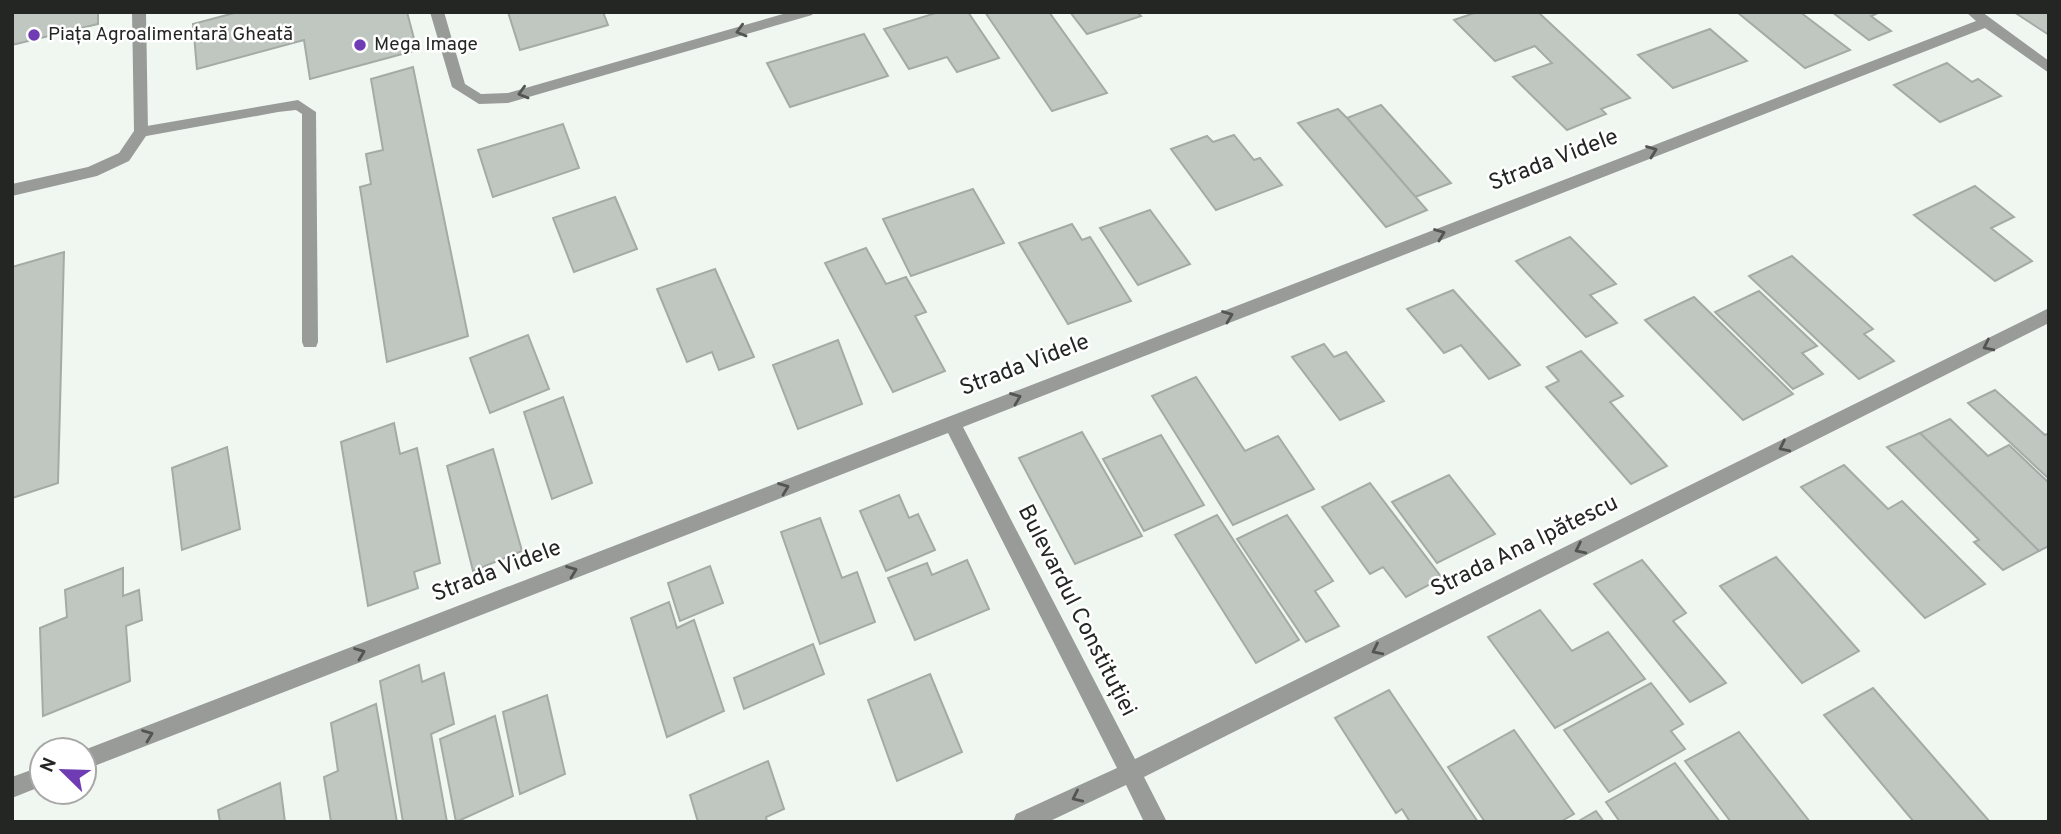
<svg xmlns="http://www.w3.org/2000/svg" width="2061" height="834" font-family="Overpass,sans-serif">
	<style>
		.building { fill: #c0c7c0; stroke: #a4aba5; stroke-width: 2 }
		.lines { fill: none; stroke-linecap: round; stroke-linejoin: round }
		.lane { fill: #989b98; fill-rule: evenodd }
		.street { fill: #989b98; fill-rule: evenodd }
		.oneway { stroke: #525552 }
		.poi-dot { fill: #6f3cb3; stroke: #fff; stroke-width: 2.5 }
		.labels { text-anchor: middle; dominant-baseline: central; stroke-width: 5; stroke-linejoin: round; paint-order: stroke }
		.far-poi-label { font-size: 19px; fill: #242624; stroke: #fff; text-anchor: start }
		.street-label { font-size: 23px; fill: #242624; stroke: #fff }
	</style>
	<rect width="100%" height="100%" fill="#f0f7f1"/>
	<!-- building -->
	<g class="building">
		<path d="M12 12H98V24L12 45Z"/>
		<path d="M238 12H407L417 50 310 79 304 40 197 69 193 24Z"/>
		<path d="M508 12H603L608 25 520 50Z"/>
		<path d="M939 12H968L999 58 957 72 947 57 909 69 884 29Z"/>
		<path d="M985 12H1049L1107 93 1052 111Z"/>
		<path d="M1070 12H1137L1141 16 1087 34Z"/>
		<path d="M1477 12H1538L1630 98 1601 109 1606 114 1567 130 1513 77 1552 63 1535 46 1495 61 1454 20Z"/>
		<path d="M1737 12H1800L1850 50 1805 68Z"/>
		<path d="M1832 12H1874L1876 14 1871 16 1891 31 1869 40Z"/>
		<path d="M2014 12H2049V35Z"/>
		<path d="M1710 29 1747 61 1673 88 1638 55Z"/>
		<path d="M864 34 888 76 790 107 767 63Z"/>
		<path d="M1947 63 1972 82 1978 79 2001 96 1940 122 1894 85Z"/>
		<path d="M413 67 468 336 387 362 360 187 371 184 366 154 383 150 371 79Z"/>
		<path d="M1381 105 1451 183 1415 197 1347 118Z"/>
		<path d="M1338 109 1347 118 1427 210 1386 227 1298 123Z"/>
		<path d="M563 124 579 168 493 197 478 150Z"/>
		<path d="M1234 135 1254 160 1260 158 1282 185 1216 210 1171 149 1207 136 1213 142Z"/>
		<path d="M1975 186 2014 217 1991 228 2032 261 1995 281 1914 215Z"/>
		<path d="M973 189 1004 243 911 276 883 219Z"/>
		<path d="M615 197 637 249 574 272 553 218Z"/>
		<path d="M1150 210 1190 264 1138 285 1100 228Z"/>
		<path d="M1072 224 1082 240 1090 237 1131 301 1068 324 1019 243Z"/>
		<path d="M1570 237 1616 284 1590 295 1617 323 1586 337 1516 261Z"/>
		<path d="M866 248 886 284 906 277 926 312 915 316 945 371 893 392 825 263Z"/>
		<path d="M64 252 58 483 12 498V267Z"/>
		<path d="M1792 256 1873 329 1864 334 1894 361 1859 379 1749 276Z"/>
		<path d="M715 269 754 357 719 370 712 352 687 362 657 289Z"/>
		<path d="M1453 290 1520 365 1489 379 1461 345 1444 353 1407 309Z"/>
		<path d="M1759 291 1817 346 1802 353 1823 374 1793 389 1715 312Z"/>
		<path d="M1694 297 1793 394 1743 420 1645 320Z"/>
		<path d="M528 335 549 389 490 413 470 358Z"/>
		<path d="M838 340 862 404 798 429 773 365Z"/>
		<path d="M1324 344 1334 357 1346 352 1384 401 1340 420 1292 357Z"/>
		<path d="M1581 351 1623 396 1610 402 1667 466 1631 484 1546 387 1559 381 1547 367Z"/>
		<path d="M1196 377 1245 451 1278 436 1314 489 1233 525 1152 396Z"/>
		<path d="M1995 390 2045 435 2049 433V479L1968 403Z"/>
		<path d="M563 397 592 483 552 499 524 412Z"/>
		<path d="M1950 419 1988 456 2009 445 2049 483V546L2039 551 1920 433Z"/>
		<path d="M394 423 400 454 417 448 440 563 414 572 418 588 368 606 341 442Z"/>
		<path d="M1082 432 1142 536 1075 564 1019 458Z"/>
		<path d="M1920 433 2039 551 2003 570 1974 542 1979 540 1887 447Z"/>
		<path d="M1161 435 1204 505 1144 531 1103 459Z"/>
		<path d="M227 447 240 529 182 550 172 468Z"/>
		<path d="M493 449 522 551 473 571 447 466Z"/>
		<path d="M1844 465 1888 509 1902 501 1985 584 1925 618 1801 487Z"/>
		<path d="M1449 475 1495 534 1437 563 1392 502Z"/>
		<path d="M1370 483 1442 578 1406 597 1383 567 1370 574 1322 507Z"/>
		<path d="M899 495 909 518 918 514 935 550 886 571 860 511Z"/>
		<path d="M1217 515 1299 640 1256 663 1175 535Z"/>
		<path d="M1287 515 1333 581 1315 591 1339 626 1306 642 1237 539Z"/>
		<path d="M820 518 842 578 857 572 875 622 820 644 781 532Z"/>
		<path d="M1776 557 1859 651 1802 683 1720 586Z"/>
		<path d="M967 560 989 609 915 640 888 578 927 563 932 575Z"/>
		<path d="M1642 560 1686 613 1673 621 1726 683 1690 702 1594 584Z"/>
		<path d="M710 566 723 603 680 621 668 583Z"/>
		<path d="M123 568V596L139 590 142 620 126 626 130 681 43 716 40 628 67 617 65 590Z"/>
		<path d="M669 602 677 628 694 620 724 711 667 737 631 618Z"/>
		<path d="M1540 610 1572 651 1608 632 1645 679 1555 728 1488 637Z"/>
		<path d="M813 644 824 674 744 709 734 678Z"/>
		<path d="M419 665 422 682 444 673 454 724 431 734 447 822H403L380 681Z"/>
		<path d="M930 674 962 752 897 781 868 700Z"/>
		<path d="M1651 683 1683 724 1671 731 1685 749 1609 792 1564 730Z"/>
		<path d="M1873 688 1990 822H1914L1824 715Z"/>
		<path d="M1389 690 1478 822H1410L1402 809 1396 813 1335 718Z"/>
		<path d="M547 695 565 774 520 794 503 712Z"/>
		<path d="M376 704 397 822H331L324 777 338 771 331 723Z"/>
		<path d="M495 716 513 796 456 822 440 739Z"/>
		<path d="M1514 730 1574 814 1560 822H1485L1448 767Z"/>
		<path d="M1739 732 1810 822H1731L1685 761Z"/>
		<path d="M768 761 784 809 766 817 767 822H698L690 795Z"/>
		<path d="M1675 763 1720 822H1620L1606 802Z"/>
		<path d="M280 783 285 822H220L218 810Z"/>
		<path d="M1596 811 1604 822H1577Z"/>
	</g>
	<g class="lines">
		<!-- lane -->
		<path class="lane" d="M298 100 316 112 318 342 316 347H304L302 342V114L296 110 278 112 141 137 134 132 141 127Z"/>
		<!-- street -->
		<g class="street">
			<path d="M132 12H146L148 132 146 136 129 161 97 176 12 196V184L88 167 119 153 134 131Z"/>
			<path d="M430 12H444L465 84 481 94 508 93 790 12H814L812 15 508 103 479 104 452 87Z"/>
			<path d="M1966 12H1982L2049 61V73L1985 28 963 427 1135 759 2049 308V323L1144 777 1167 822H1144L1126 785 1048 822H1013L1016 814 1117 768 948 433 84 770V750L1976 21Z"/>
			<path d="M42 766V786L12 798V777Z"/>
		</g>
	</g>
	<!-- one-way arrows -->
	<defs><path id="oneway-chevron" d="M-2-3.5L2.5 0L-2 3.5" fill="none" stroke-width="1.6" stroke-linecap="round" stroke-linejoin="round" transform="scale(1.75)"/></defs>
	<g class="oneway">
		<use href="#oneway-chevron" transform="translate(741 31) rotate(164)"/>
		<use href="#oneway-chevron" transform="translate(523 93) rotate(164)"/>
		<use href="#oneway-chevron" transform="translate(1652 151) rotate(-21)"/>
		<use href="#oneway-chevron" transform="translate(1440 234) rotate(-21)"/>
		<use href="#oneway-chevron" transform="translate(1228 316) rotate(-21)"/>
		<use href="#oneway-chevron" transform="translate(1988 346) rotate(154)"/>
		<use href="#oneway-chevron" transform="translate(1016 398) rotate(-21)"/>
		<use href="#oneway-chevron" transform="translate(1784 447) rotate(154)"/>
		<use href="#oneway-chevron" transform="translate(784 488) rotate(-21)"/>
		<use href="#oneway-chevron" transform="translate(1580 549) rotate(154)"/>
		<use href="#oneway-chevron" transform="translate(572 571) rotate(-21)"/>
		<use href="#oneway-chevron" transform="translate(1377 650) rotate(154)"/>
		<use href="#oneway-chevron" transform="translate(360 653) rotate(-21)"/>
		<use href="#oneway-chevron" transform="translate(148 735) rotate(-21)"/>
		<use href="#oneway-chevron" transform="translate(1077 797) rotate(155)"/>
	</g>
	<!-- markers -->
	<g class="poi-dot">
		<circle cx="34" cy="35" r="7"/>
		<circle cx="360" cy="45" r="7"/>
	</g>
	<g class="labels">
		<!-- far-poi labels -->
		<g class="far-poi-label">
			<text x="48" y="35">Piața Agroalimentară Gheată</text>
			<text x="374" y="45">Mega Image</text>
		</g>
		<!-- street labels -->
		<g class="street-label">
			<text transform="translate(1554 161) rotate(-21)">Strada Videle</text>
			<text transform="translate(1025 366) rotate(-21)">Strada Videle</text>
			<text transform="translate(1525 547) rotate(-26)">Strada Ana Ipătescu</text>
			<text transform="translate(497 572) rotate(-21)">Strada Videle</text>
			<text transform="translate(1076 611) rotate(63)">Bulevardul Constituției</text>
		</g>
	</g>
	<!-- border -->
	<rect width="2061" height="834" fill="none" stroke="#242624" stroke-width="28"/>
	<!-- north arrow -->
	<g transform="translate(63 771) rotate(293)"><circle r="33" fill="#ffffff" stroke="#a7a8a7" stroke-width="2"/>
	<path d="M0-5L12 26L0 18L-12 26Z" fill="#6f3cb3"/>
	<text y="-10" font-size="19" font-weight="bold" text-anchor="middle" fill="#242624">N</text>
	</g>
</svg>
